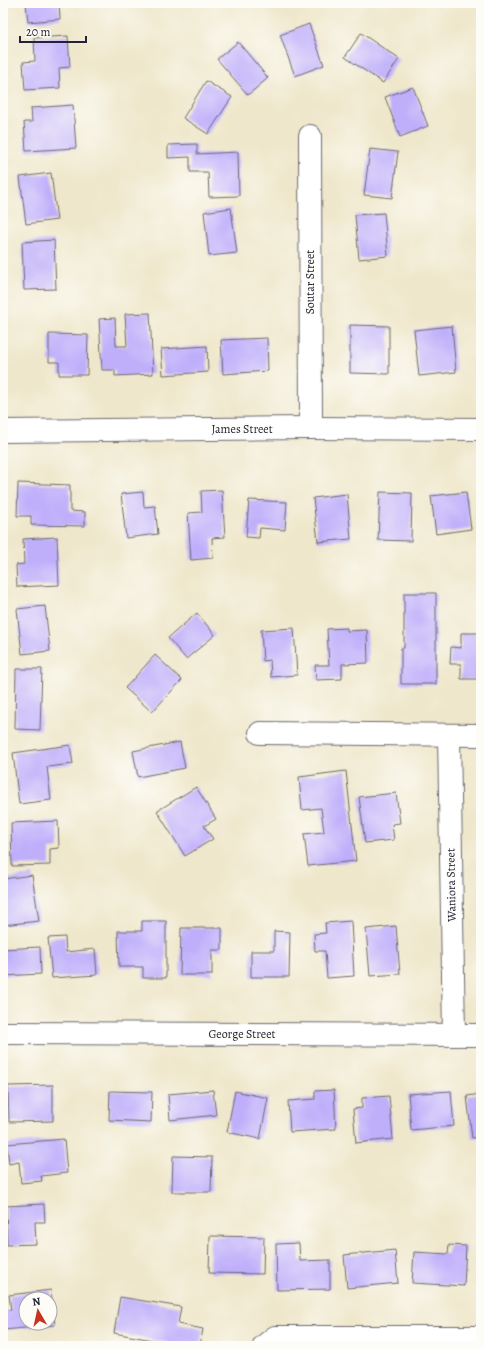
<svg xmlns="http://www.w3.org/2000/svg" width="484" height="1349" font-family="Alegreya,serif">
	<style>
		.building { fill: #bfaffb; fill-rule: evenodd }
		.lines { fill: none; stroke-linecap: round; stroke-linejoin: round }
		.minor-casing { stroke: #6a676d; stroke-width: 24 }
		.minor { stroke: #fff; stroke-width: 22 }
		.labels { text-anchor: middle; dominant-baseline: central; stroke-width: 3.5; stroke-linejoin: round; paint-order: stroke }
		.street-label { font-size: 12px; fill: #22223b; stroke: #fdfcf7 }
	</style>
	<rect width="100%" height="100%" fill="#fdfcf7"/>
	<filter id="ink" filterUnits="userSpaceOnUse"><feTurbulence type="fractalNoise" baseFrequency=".025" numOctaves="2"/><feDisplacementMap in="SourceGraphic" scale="8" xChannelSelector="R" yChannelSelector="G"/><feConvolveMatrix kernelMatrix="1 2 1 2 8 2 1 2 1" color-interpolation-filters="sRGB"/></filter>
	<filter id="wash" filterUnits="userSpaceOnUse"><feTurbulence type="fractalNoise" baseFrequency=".012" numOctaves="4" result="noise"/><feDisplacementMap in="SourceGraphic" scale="16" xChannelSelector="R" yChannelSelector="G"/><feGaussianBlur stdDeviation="0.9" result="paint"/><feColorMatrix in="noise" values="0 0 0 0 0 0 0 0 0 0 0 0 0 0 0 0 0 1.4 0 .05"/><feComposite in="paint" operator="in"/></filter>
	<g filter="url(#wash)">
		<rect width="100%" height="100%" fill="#efe7cb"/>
		<g id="blocks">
			<!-- building -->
			<g class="building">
				<path d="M26 3H59L60 19 28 22Z"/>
				<path d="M309 24 324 65 295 76 280 35Z"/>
				<path d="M361 33 399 59 383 83 345 57Z"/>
				<path d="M68 36 70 67 59 68 60 88 25 90 23 62 35 61 34 38Z"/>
				<path d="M238 42 268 78 248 95 217 59Z"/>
				<path d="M206 81 232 97 208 134 183 118Z"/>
				<path d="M413 87 428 126 400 137 385 97Z"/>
				<path d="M73 105 76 148 26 151 24 122H32L31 108Z"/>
				<path d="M197 144V154L238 152 239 196 209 197 208 172H190V157L168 158V145Z"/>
				<path d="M370 149 398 152 392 198 364 195Z"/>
				<path d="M51 173 57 220 26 224 20 177Z"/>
				<path d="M231 208 237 253 209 256 204 212Z"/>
				<path d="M384 213 388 256 359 259 355 215Z"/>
				<path d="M54 240 56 289 24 290 22 242Z"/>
				<path d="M150 313 153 374 115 376V370H102L99 319 115 318 116 346H127L125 314Z"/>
				<path d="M350 325 389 326V374L350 373Z"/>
				<path d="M452 326 456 372 419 376 414 330Z"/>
				<path d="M49 334 88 335 87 375H59V362H49Z"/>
				<path d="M267 338 268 371 223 374 221 340Z"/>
				<path d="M207 346 208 372 163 375 161 349Z"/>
				<path d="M18 483 70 485V511L85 512V526L31 525V516H17Z"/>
				<path d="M222 490 225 537 212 538 213 558 191 560 188 513 202 512 201 491Z"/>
				<path d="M143 492 144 507 155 506 158 534 126 538 121 494Z"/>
				<path d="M380 492 412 493 411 541 378 540Z"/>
				<path d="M466 492 471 529 436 534 431 496Z"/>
				<path d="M347 494 351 539 318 542 313 498Z"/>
				<path d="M249 500 287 502 285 530 260 528 259 538 246 537Z"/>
				<path d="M57 537 59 585 17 587 16 565 24 564 23 539Z"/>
				<path d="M404 593H436V684H401V648H404Z"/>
				<path d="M45 606 50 651 22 654 17 609Z"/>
				<path d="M197 613 215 635 186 659 168 638Z"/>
				<path d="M294 628 297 675 271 677 270 660 263 661 261 630Z"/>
				<path d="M347 628V631L367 630 368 663 342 664V679L316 680 315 665H329L327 629Z"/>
				<path d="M461 633H481V679H461V664H450L451 647 461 648Z"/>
				<path d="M155 655 182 680 152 712 125 688Z"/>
				<path d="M16 669H42L40 730 15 729Z"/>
				<path d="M180 742 185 768 138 777 133 751Z"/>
				<path d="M70 745 73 764 47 767 51 800 19 804 13 753Z"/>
				<path d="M346 771 356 861 308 866 304 834 324 832 321 808 302 810 299 777Z"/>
				<path d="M196 787 216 819 204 826 213 839 185 856 157 811Z"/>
				<path d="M396 793 400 823 392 824 394 840 365 843 359 797Z"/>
				<path d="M58 821 59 848 50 849V865L12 866 11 823Z"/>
				<path d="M32 875 39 921 3 925V879Z"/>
				<path d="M142 921H166V978H143V967H119L118 931H142Z"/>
				<path d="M351 921 354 976 327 978 325 951H315L314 934 326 933 325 923Z"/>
				<path d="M396 926 400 974 370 976 366 929Z"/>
				<path d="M181 928H222V950H212V975H180Z"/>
				<path d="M274 931 290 932 289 977H251V951H274Z"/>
				<path d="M65 937 66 952 95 949 97 975 52 978 48 938Z"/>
				<path d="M40 947 41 974 3 976V949Z"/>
				<path d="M53 1085V1121L9 1122 8 1086Z"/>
				<path d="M213 1090 216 1115 170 1120 168 1094Z"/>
				<path d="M334 1090 336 1129 290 1132 288 1101 315 1099V1091Z"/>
				<path d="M110 1091 152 1092 151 1122 109 1120Z"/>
				<path d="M235 1091 268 1098 260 1139 227 1132Z"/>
				<path d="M451 1091 454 1126 411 1130 408 1094Z"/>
				<path d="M481 1094V1137L472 1138 467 1096Z"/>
				<path d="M389 1096 393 1139 356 1143 353 1109 362 1108V1098Z"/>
				<path d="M64 1139 67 1173 41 1176 42 1181 21 1183 19 1162 9 1164 7 1144Z"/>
				<path d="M173 1156 212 1157 211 1192H172Z"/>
				<path d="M44 1204 45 1222H35L36 1244 7 1245 6 1206Z"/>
				<path d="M210 1236 264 1237 263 1274 209 1273Z"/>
				<path d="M299 1243 300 1261 330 1260V1289L277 1290 276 1244Z"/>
				<path d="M449 1245 466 1246 464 1286 412 1283 414 1252 448 1254Z"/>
				<path d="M395 1250 398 1283 347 1288 344 1255Z"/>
				<path d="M51 1290 55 1325 4 1330 3 1311 11 1310 9 1295ZM26 1299H50V1323H26Z"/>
				<path d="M120 1297 181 1307 178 1324 203 1329 200 1346H185L114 1333Z"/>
				<path d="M138 1344 139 1346H120V1345Z"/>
			</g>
		</g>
	</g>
	<g filter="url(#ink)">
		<use href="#blocks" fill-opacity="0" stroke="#6a676d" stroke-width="1"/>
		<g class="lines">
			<defs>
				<g id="minor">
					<path d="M310 136 311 428"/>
					<path d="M3 431 311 428 481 429"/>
					<path d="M260 733 481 735"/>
					<path d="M449 735 454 1035"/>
					<path d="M3 1033 481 1035"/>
					<path d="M264 1346 275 1337H481"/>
				</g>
			</defs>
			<!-- minor casing -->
			<use href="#minor" class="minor-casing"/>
			<!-- minor -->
			<use href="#minor" class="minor"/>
		</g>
	</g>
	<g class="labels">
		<!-- street labels -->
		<g class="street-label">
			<text transform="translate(310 282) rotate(-90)">Soutar Street</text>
			<text x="242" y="429">James Street</text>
			<text transform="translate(451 885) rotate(-91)">Waniora Street</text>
			<text x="242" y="1034">George Street</text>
		</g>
	</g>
	<!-- margin -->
	<rect width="484" height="1349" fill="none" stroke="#fdfcf7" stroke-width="16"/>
	<!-- north arrow -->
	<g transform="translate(38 1311) rotate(351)"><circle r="19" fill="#fdfcf7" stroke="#a5a5ac"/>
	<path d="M0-3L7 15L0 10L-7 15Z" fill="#c8321e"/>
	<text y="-6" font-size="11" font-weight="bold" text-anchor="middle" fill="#22223b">N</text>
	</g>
	<!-- scale -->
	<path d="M20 36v6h66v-6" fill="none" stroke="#22223b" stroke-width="2"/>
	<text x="26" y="36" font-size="12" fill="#22223b" stroke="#fdfcf7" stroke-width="3" paint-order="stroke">20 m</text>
</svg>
